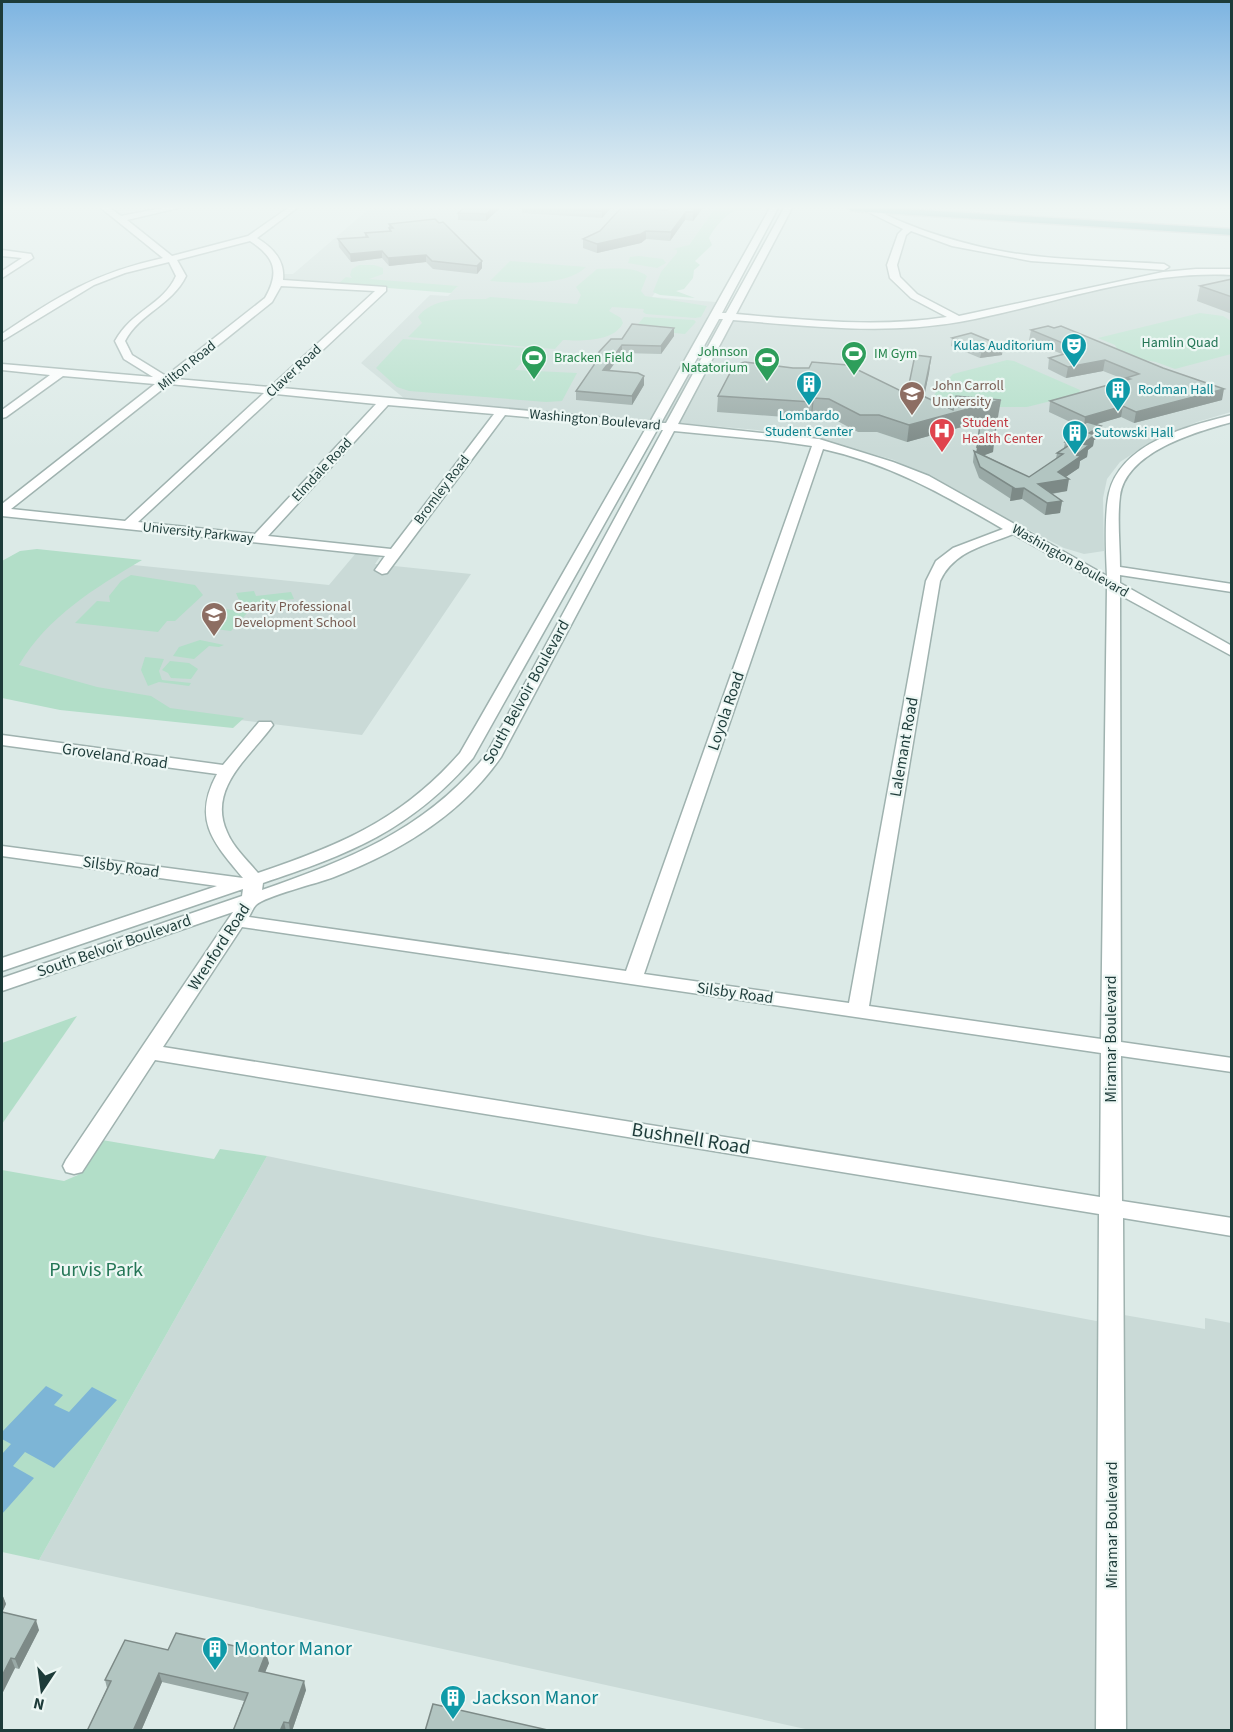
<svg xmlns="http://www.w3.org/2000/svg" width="1233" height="1732" font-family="'Source Sans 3',sans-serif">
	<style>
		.built { fill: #cadad7 }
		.green { fill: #b2dec8 }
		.water { fill: #7db5d6 }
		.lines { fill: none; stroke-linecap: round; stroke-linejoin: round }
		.minor-casing { stroke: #9fb2af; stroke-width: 3 }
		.major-casing { stroke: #bbc4c4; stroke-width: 3 }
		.minor { fill: #fff; fill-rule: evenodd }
		.major { fill: #5ca5a2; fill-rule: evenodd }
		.wall { fill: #99a9a6 }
		.shaded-wall { fill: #7d8a87 }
		.building { fill: #b2c5c1; stroke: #7d8a87; stroke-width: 1.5 }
		.labels { text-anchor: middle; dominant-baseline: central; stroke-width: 4.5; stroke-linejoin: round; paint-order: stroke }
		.far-park-label { font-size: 14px; fill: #237555; stroke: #edf7f4 }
		.far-culture-label { font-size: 14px; fill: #0d838f; stroke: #edf7f4; text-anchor: start }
		.far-leisure-label { font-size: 14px; fill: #27864d; stroke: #edf7f4; text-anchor: start }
		.far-street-label { font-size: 14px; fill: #1d3b39; stroke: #edf7f4 }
		.far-education-label { font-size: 14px; fill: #785e54; stroke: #edf7f4; text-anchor: start }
		.far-health-label { font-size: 14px; fill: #be3a42; stroke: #edf7f4; text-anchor: start }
		.street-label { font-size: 16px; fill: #1d3b39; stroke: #edf7f4 }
		.near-street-label { font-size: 20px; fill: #1d3b39; stroke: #edf7f4 }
		.near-park-label { font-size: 20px; fill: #237555; stroke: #edf7f4 }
		.near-culture-label { font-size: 20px; fill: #0d838f; stroke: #edf7f4; text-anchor: start }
	</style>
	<rect width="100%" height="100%" fill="#dceae7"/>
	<!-- built -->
	<g class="built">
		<path d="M370 208H715L652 297 716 302 707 317 866 328 1003 313 1156 277 1180 274 1231 273V412L1197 422 1154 440 1120 462 1107 479 1103 498 1104 551 1084 554 1064 548 894 460 822 440 757 430 405 399 361 363 430 295 448 296 457 287 283 281 284 274H293Z"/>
		<path d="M356 553 381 555 375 564 471 574 362 735 2 691 26 554 329 585Z"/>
		<path d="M267 1156 648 1236 1112 1324 1111 1730H810L39 1560Z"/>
		<path d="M1124 1315 1205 1329V1318L1231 1323V1730H1127Z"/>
	</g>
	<!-- green -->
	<g class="green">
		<path d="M715 208H762C754 212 747 209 738 210 727 212 714 228 709 238L712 245 695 261 700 265 694 270 693 278 684 289 676 291 695 298 660 295 653 292 661 272 677 253V250L673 249 689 245Z"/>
		<path d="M639 256 663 259 666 263 657 268 628 263 630 257Z"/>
		<path d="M510 261 586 267C566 287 516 283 490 281Z"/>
		<path d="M359 265H374L383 268V274L369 279 458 286 451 293 338 284 346 277 352 278 350 275 352 269Z"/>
		<path d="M597 269C612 269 634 266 647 276L641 291 645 296 707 306 701 317 695 318 646 314 643 312 644 309 612 307 609 311 621 318 623 323C614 342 581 341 563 340L555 349 408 337 422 323 418 317C432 297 464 299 486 299L490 297 577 304 581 295 576 287Z"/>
		<path d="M1200 313 1223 316 1231 321V354L1175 369 1156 362 1144 360 1117 349 1115 345 1098 338Z"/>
		<path d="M644 317 694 320 696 322 685 334 634 329Z"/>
		<path d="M403 339 526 348 532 351 515 370 577 373 562 401 546 402 409 391 397 387 376 368Z"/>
		<path d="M1007 360 1014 361 1080 390 1079 394 1027 407H954L933 396 953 374Z"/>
		<path d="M37 549 142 560C95 588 48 616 19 665L97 687 151 696 170 708 244 718 233 728 60 710 2 698V561L20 551Z"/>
		<path d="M131 575 195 585 203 595 175 621H167L158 632 75 623 97 601 110 602 109 596 121 581Z"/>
		<path d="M254 591 256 596 291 592 294 599 241 605 236 593Z"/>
		<path d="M224 609 248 612 231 631 207 628Z"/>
		<path d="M200 640 224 645 219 647 209 646 194 659 173 656 179 647Z"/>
		<path d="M145 657 164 659 159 671 162 680 191 683 189 686 159 682 148 686 141 670Z"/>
		<path d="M170 661 189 663 198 669 191 679 171 678 168 673 162 670Z"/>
		<path d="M77 1016 2 1124V1043Z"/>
		<path d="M102 1140 214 1159 220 1149 267 1156 39 1560 2 1552V1170L64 1181 78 1175Z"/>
	</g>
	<!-- water -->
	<path class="water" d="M46 1386 63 1395 54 1405 69 1412 92 1387 117 1400 54 1468 25 1452 13 1466 34 1478 2 1514V1454L11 1444 2 1439V1432Z"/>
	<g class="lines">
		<defs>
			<g id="minor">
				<path d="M101 208H110L121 216 162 208H178L127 220 172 256 248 236 288 208H297L257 238C273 248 285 260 283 280L386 287V291L282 388 650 422 770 208H778L722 313H726L784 208H792L736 314C807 320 876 328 947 317L911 298 890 278 887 265 898 234 903 229 860 208C877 208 891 218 907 224 931 234 956 241 981 247 1040 261 1104 260 1164 264L1169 267 1164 270 1031 261 952 246 911 231 906 235 897 265 900 277 917 294 959 316 1163 272 1196 269H1232V275C1139 270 1049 306 959 322 884 335 809 326 733 320L678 424 819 439 893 462 929 476 1107 576C1106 555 1104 514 1109 493 1121 443 1188 426 1232 415V422C1195 432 1126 452 1120 496 1117 519 1120 544 1120 567L1232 584V592L1120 575V583L1232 646V656L1120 595 1121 1042 1232 1058V1072L1121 1056 1122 1201 1232 1218V1236L1123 1218 1126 1730H1096L1099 1214 155 1060 82 1172 74 1174 66 1172 63 1166 66 1160 233 912 2 991V978L242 896 243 889 2 971V958L217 886 2 856V846L243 878C213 842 192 820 217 774L2 745V735L223 765 259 722H271L273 725C250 757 207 788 227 832 233 847 247 860 258 873 341 845 401 820 460 753L646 428 505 415 387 573 382 574 375 570 385 556 2 516V504L155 384 63 376 6 417 2 418V410L50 375 2 370V364L153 377 124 359 115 341C132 310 163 305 176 276L169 262 125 273 94 285 2 341V334C58 296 95 273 163 258ZM250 241C275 257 280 272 265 298L166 376 132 355 125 341C140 313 172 305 186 276L177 260ZM281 286 375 291 270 387 176 379 272 302ZM719 319H723L666 423H661ZM169 384 264 393 125 521 11 509ZM276 394 376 404 255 534 138 522ZM388 405 494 414 391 549 268 536ZM657 430H663L486 755C425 830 350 859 262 890L263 883C350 854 411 830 473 758ZM674 431 777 441 812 446 626 971 249 917C251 913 253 908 256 905 265 896 319 883 334 877 399 852 461 815 501 757ZM823 449C891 464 944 495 1003 529L953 548 936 561 926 581 849 1003 644 974ZM1013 534 1107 587 1101 1039 869 1006 940 581C954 551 984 546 1013 534ZM242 927 1101 1053 1100 1197 163 1047Z"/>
				<path d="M2 250 31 254 33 258 2 278V271L22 258 2 256Z"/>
			</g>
			<path id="major" d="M847 208H889L1232 229V235L851 211Z"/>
		</defs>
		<!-- minor casing -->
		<use href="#minor" class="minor-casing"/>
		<!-- major casing -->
		<use href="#major" class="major-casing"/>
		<!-- minor -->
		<use href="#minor" class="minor"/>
		<!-- major -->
		<use href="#major" class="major"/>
	</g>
	<!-- wall -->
	<g class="wall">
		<path d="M464 208H500L486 221 458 220V213Z"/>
		<path d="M522 208H611L602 218 522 213Z"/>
		<path d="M703 208 693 221 685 220 670 241 646 239 641 243 597 253 583 248V239L667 210Z"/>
		<path d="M389 224 482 261V268L477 274 433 269 426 262 389 266 382 258 351 262 339 247 338 239 365 237V233L389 231Z"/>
		<path d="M1232 279V314L1197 301 1200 286Z"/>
		<path d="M674 328V336L661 354 622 353 609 371 644 376V385L632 405 576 400V391L594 365 622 339Z"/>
		<path d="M1031 330 1222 400 1134 423 1121 417 1096 424 1101 426 1099 437 1094 440 1093 446 1088 450 1087 457 1080 461 1079 468 1065 477 1067 491 1052 494 1062 501 1060 513 1045 515 1022 499 1010 501 1011 499 979 478 973 462 974 451 976 452 997 418 993 452 984 455 1029 477 1056 459 1057 453 1064 448 1065 442 1072 438 1073 432 1081 427 1049 412 1050 401 1126 380 1103 371 1066 378 1048 369 1049 358 1064 355 1029 340Z"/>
		<path d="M952 338 1002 355 980 358 951 346Z"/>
		<path d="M931 357 929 373 924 396 953 410 998 417 907 442 877 432H858L828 416 812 415 811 419 717 412 718 396 736 373 793 368H809L907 394Z"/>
		<path d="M2 1594 6 1604 2 1612 39 1630 19 1669 15 1668 2 1694Z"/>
		<path d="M168 1650 269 1663 265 1672 306 1690 292 1731H233L244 1701 162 1682 141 1731H87L107 1688 105 1680Z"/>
	</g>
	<!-- shaded-wall -->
	<g class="shaded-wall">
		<path d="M493 208H500L486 221V214Z"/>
		<path d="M605 208H611L602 218V211Z"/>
		<path d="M696 208H703L693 221V212Z"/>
		<path d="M686 212 685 220 670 241 671 232Z"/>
		<path d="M646 231V239L641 243 597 253V244Z"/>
		<path d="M382 251V258L351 262 350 254Z"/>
		<path d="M426 255V262L389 266 388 258Z"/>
		<path d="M482 261V268L477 274V266Z"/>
		<path d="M674 328V336L661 354V346Z"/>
		<path d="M622 345V353L603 379V370Z"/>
		<path d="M1003 346 1002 355 980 358 982 350Z"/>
		<path d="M931 357 929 373 921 412 923 396Z"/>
		<path d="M1105 360 1103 371 1066 378 1068 367Z"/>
		<path d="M644 376V385L632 405V396Z"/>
		<path d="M1224 389 1222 400 1134 423 1136 412Z"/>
		<path d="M814 398 812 415 811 419 812 402Z"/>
		<path d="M1001 400 998 417 907 442 909 425Z"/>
		<path d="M1123 406 1121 417 1084 428 1085 417Z"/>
		<path d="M1101 426 1099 437 1094 440 1093 446 1088 450 1087 457 1080 461 1079 468 1060 481 1069 479 1067 491 1036 496 1038 484 1058 472 1082 444 1089 433Z"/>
		<path d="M994 440 993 452 977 458 976 454 977 447Z"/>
		<path d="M1024 488 1022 499 1010 501 1012 489Z"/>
		<path d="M1062 501 1060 513 1045 515 1047 503Z"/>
		<path d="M2 1594 6 1604 2 1613Z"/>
		<path d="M36 1620 39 1630 19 1669 15 1659Z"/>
		<path d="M266 1653 269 1663 262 1680 259 1671Z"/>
		<path d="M11 1658 15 1668 2 1694V1676Z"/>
		<path d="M159 1673 162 1682 141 1731H133Z"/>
		<path d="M304 1681 306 1690 292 1731H290L289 1723Z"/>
		<path d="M284 1722 286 1731H280Z"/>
	</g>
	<!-- building -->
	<g class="building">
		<path d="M464 208H493L486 214 458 213Z"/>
		<path d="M554 208H605L602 211Z"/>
		<path d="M621 208 667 210 669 208H696L693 212H686L671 232 646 231 641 234 597 244 583 239 600 231Z"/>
		<path d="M435 219 439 223 443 222 482 261 477 266 432 261 426 255 388 258 382 251 350 254 338 239 368 237 365 233 391 231 389 228H393L389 224Z"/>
		<path d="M1232 279V297L1200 286Z"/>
		<path d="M632 324 674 328 661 346 622 345 603 370 638 373 644 376 632 396 576 391 594 365 599 352 611 339H622Z"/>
		<path d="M1048 326 1054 328 1061 326 1163 368 1224 389 1136 412 1123 406 1085 417 1050 401 1130 379 1126 378 1139 374 1105 360 1068 367 1049 358 1080 350 1031 330Z"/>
		<path d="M971 333 1003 346 982 350 952 338Z"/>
		<path d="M915 355 931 357 923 396 953 410 956 396 1001 400 909 425 879 415H860L829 399 814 398 812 402 718 396 730 373H736L741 363 745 362 793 368H809L812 362 848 365 907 394Z"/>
		<path d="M997 418 994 440 977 447 980 425Z"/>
		<path d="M1087 422 1101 426 1089 433 1095 435 1082 444 1089 445 1076 455 1081 456 1058 472 1069 479 1038 484 1062 501 1047 503 1024 488 1012 489 1014 488 980 467 974 451 1029 477 1063 454 1057 453 1071 444 1065 442 1078 433 1073 432Z"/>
		<path d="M2 1612 36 1620 15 1659 11 1658 2 1676Z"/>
		<path d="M176 1633 266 1653 259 1671 304 1681 289 1723 284 1722 280 1731H233L248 1693 159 1673 133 1731H87L111 1681 105 1680 125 1640 168 1650Z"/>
		<path d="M433 1704 552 1731H425Z"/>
	</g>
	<!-- sky -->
	<linearGradient id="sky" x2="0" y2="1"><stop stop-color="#7db4e1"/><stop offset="0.46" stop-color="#eff6f4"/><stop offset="1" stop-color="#eff6f4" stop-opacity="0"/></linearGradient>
	<rect width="1233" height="450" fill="url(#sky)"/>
	<!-- icons -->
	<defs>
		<symbol id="theatre-pin" viewBox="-11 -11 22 30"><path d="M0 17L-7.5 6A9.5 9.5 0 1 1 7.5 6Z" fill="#0f9aa8" stroke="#edf7f4"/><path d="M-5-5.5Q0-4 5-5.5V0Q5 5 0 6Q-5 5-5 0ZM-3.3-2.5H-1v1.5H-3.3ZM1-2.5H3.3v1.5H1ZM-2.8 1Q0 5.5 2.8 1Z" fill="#fff"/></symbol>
		<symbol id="stadium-pin" viewBox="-11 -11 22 30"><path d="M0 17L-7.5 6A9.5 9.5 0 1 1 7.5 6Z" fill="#2e9e5b" stroke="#edf7f4"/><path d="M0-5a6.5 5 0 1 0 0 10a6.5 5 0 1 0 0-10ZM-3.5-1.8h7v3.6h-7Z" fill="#fff"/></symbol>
		<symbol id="building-pin" viewBox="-11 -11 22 30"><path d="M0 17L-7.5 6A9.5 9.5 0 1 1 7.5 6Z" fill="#0f9aa8" stroke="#edf7f4"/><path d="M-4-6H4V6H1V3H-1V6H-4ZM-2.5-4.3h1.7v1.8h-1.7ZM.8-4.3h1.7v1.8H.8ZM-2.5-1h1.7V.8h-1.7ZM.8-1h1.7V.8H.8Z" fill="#fff"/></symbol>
		<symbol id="university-pin" viewBox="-11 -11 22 30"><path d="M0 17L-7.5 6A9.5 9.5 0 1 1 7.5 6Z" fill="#8d6e63" stroke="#edf7f4"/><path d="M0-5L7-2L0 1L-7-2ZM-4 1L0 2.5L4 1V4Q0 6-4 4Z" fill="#fff"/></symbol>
		<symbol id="hospital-pin" viewBox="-11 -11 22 30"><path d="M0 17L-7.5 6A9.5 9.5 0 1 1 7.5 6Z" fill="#e0444e" stroke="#edf7f4"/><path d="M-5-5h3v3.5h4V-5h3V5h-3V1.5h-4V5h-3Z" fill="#fff"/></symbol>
		<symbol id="school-pin" viewBox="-11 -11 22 30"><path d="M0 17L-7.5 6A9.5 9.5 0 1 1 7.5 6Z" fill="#8d6e63" stroke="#edf7f4"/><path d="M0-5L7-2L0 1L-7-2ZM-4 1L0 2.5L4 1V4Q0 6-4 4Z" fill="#fff"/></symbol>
	</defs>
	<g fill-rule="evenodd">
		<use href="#theatre-pin" x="1059" y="331" width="30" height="40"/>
		<use href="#stadium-pin" x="839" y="339" width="30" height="40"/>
		<use href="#stadium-pin" x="519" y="343" width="30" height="40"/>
		<use href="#stadium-pin" x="752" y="345" width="30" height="40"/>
		<use href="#building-pin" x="794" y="369" width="30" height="40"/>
		<use href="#building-pin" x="1103" y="375" width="30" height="40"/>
		<use href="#university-pin" x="897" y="379" width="30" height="40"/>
		<use href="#hospital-pin" x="927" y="416" width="30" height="40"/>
		<use href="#building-pin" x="1060" y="418" width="30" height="40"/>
		<use href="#school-pin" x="199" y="600" width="30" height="40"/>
		<use href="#building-pin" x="200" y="1634" width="30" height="40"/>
		<use href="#building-pin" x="438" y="1683" width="30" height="40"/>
	</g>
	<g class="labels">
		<!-- far-park labels -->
		<g class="far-park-label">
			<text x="1180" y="343">Hamlin Quad</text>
		</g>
		<!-- far-culture labels -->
		<g class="far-culture-label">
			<text x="1054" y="346" text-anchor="end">Kulas Auditorium</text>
			<text x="1138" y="390">Rodman Hall</text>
			<text x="809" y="416" text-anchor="middle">Lombardo<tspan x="809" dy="16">Student Center</tspan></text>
			<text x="1094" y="433">Sutowski Hall</text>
		</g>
		<!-- far-leisure labels -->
		<g class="far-leisure-label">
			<text x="748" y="352" text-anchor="end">Johnson<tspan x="748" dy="16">Natatorium</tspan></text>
			<text x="874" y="354">IM Gym</text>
			<text x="554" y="358">Bracken Field</text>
		</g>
		<!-- far-street labels -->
		<g class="far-street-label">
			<text transform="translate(187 366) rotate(-39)">Milton Road</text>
			<text transform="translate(294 371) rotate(-43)">Claver Road</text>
			<text transform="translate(595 420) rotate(5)">Washington Boulevard</text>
			<text transform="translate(322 470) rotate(-47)">Elmdale Road</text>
			<text transform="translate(442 490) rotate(-53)">Bromley Road</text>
			<text transform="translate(198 533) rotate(6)">University Parkway</text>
			<text transform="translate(1070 561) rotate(30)">Washington Boulevard</text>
		</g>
		<!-- far-education labels -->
		<g class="far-education-label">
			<text x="932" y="386">John Carroll<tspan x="932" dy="16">University</tspan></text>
			<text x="234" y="607">Gearity Professional<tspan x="234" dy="16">Development School</tspan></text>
		</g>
		<!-- far-health labels -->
		<g class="far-health-label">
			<text x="962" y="423">Student<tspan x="962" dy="16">Health Center</tspan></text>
		</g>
		<!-- street labels -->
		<g class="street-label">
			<text transform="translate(526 692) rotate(-61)">South Belvoir Boulevard</text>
			<text transform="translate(726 711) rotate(-71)">Loyola Road</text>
			<text transform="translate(904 747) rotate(-80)">Lalemant Road</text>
			<text transform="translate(115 756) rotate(8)">Groveland Road</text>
			<text transform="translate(121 867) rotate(8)">Silsby Road</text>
			<text transform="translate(114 946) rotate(-19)">South Belvoir Boulevard</text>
			<text transform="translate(219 947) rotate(-57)">Wrenford Road</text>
			<text transform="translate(735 993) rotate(8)">Silsby Road</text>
			<text transform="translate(1111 1039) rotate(-90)">Miramar Boulevard</text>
			<text transform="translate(1112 1525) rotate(-90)">Miramar Boulevard</text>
		</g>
		<!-- near-street labels -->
		<g class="near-street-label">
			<text transform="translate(691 1139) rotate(9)">Bushnell Road</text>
		</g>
		<!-- near-park labels -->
		<g class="near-park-label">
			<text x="96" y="1270">Purvis Park</text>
		</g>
		<!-- near-culture labels -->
		<g class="near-culture-label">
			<text x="234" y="1649">Montor Manor</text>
			<text x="472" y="1698">Jackson Manor</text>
		</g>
	</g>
	<!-- border -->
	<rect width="1233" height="1732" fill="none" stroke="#1d3b39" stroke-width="6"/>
	<!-- north arrow -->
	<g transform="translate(42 1690) rotate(193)" stroke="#edf7f4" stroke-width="4.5" paint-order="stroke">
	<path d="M0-4.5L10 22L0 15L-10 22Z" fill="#1d3b39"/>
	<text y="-9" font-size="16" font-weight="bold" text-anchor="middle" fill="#1d3b39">N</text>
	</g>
</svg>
